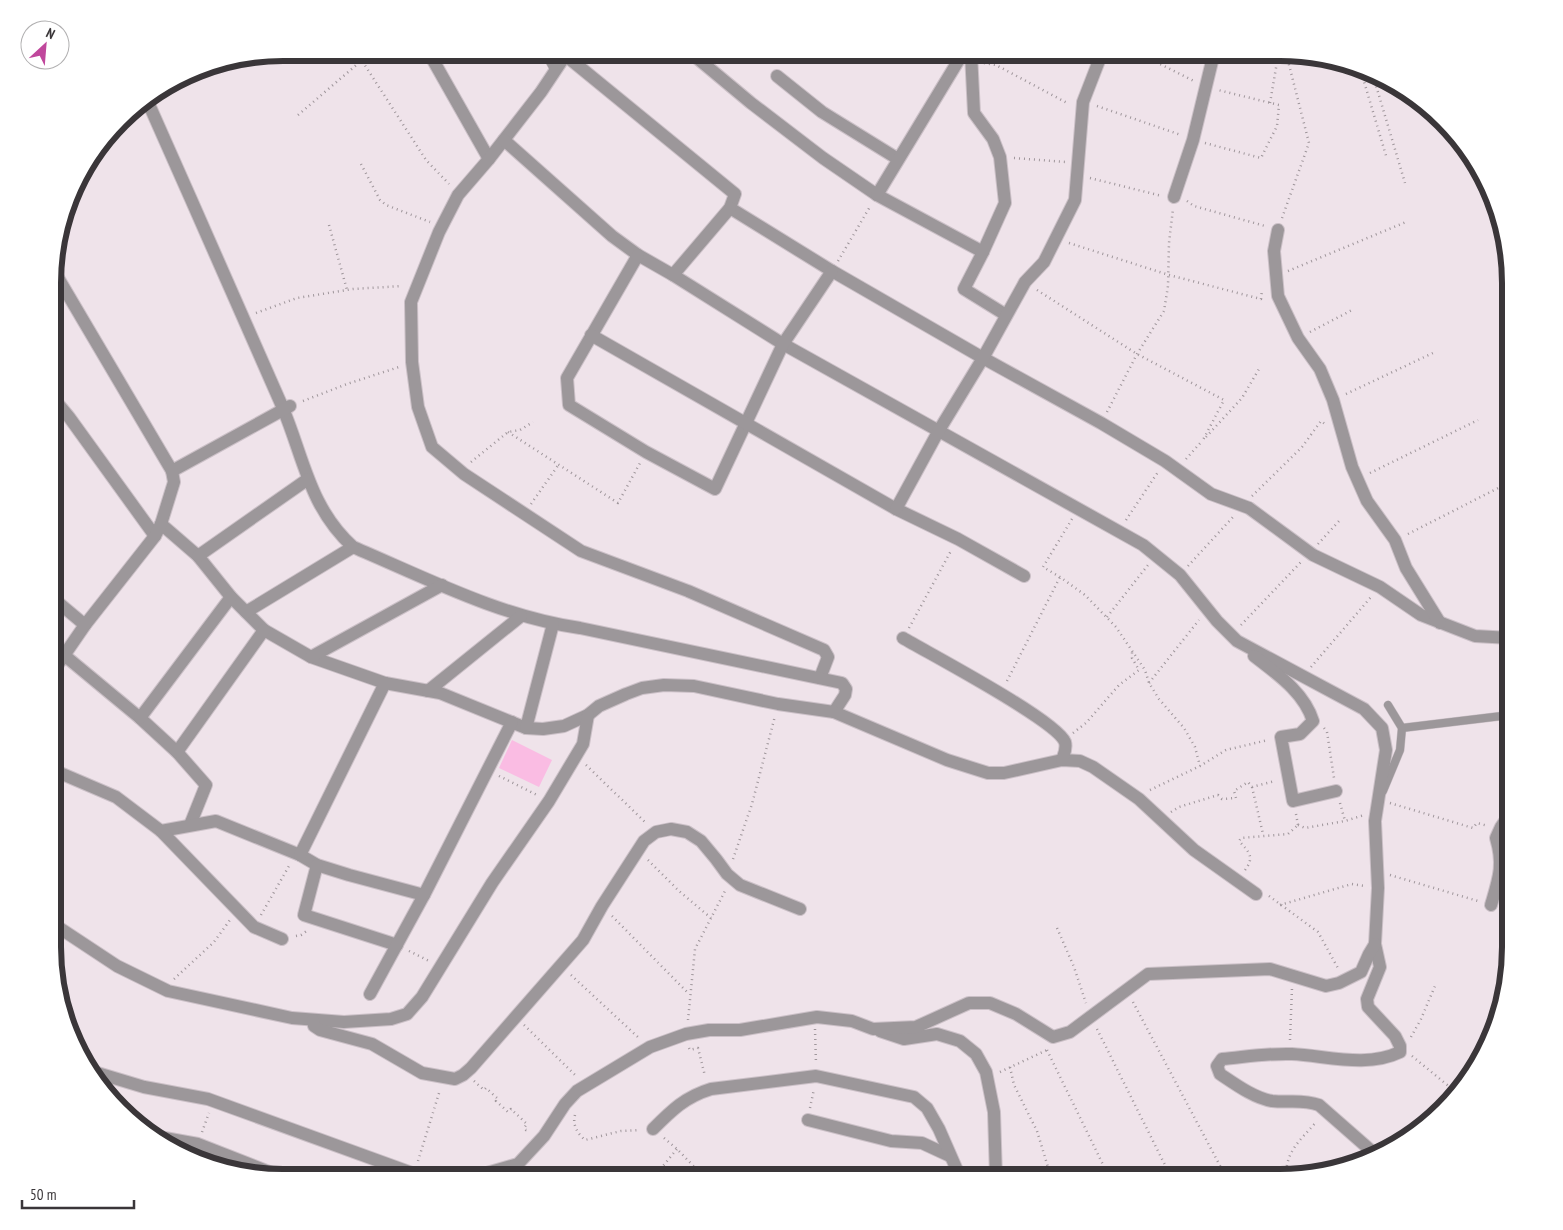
<svg xmlns="http://www.w3.org/2000/svg" width="1563" height="1230" font-family="'PT Sans Narrow',sans-serif">
	<style>
		.green { fill: #fabce3 }
		.lines { fill: none; stroke-linecap: round; stroke-linejoin: round }
		.service-casing { stroke: #cbc0c7; stroke-width: 9 }
		.minor-casing { stroke: #cbc0c7; stroke-width: 14 }
		.path { stroke: #9f969b; stroke-width: 2.5; stroke-dasharray: 1 4; stroke-linecap: butt }
		.service { stroke: #9c979a; stroke-width: 8 }
		.minor { stroke: #9c979a; stroke-width: 12 }
		.rim { fill: none; stroke: #3a3639; stroke-width: 6 }
	</style>
	<rect width="100%" height="100%" fill="#efe3ea"/>
	<!-- green -->
	<path class="green" d="M512 740 552 760 539 787 499 768Z"/>
	<g class="lines">
		<defs>
			<g id="service">
				<path d="M545 53 555 71"/>
				<path d="M1402 728 1510 715"/>
				<path d="M1383 791 1400 750 1402 728 1388 705"/>
			</g>
			<g id="minor">
				<path d="M429 53 489 159"/>
				<path d="M567 53 541 92 489 159 458 195 439 232 411 302 412 362 418 407 432 447 464 474 581 551 688 591 824 650 828 657 820 678"/>
				<path d="M691 53 751 103 823 158 877 195 983 252"/>
				<path d="M971 53 974 113 993 139 1000 157 1005 203 983 252 964 289 1006 315"/>
				<path d="M565 55 735 194 730 208 832 271 983 358 1101 423 1165 461 1211 494 1249 508 1313 555 1380 587 1421 615 1475 636 1510 638"/>
				<path d="M777 76 822 112 898 159"/>
				<path d="M147 100C192 202 238 304 282 406 304 458 309 507 353 547 426 578 501 617 580 628L842 683 846 689 845 695 834 712"/>
				<path d="M504 140 612 236 638 255 673 275 783 344 1143 545 1180 575 1217 621 1237 641 1364 709 1382 728 1386 750 1375 821 1378 888 1375 944 1380 967 1367 999 1368 1007 1395 1036 1400 1046V1052C1367 1068 1328 1056 1292 1054 1270 1053 1245 1057 1222 1059L1217 1066 1220 1074C1235 1084 1254 1098 1272 1101 1289 1103 1302 1099 1319 1105L1376 1155"/>
				<path d="M877 195 963 53"/>
				<path d="M1174 197 1193 140 1214 53"/>
				<path d="M1278 230 1274 251 1278 296 1298 338 1320 369 1333 400 1352 467 1367 501 1395 540 1406 568 1440 623"/>
				<path d="M638 255 567 378 569 405 646 452 715 489 783 344 832 271"/>
				<path d="M673 275 730 208"/>
				<path d="M591 335 896 509 958 539 1024 576"/>
				<path d="M54 399 69 417 155 536"/>
				<path d="M172 471 290 406"/>
				<path d="M896 509 938 432 983 358 1025 282 1044 262 1075 200 1083 102 1102 53"/>
				<path d="M161 524 198 556 231 597 264 630 311 657 385 683 440 693 526 728 543 729 564 726 588 715 599 706 626 694 642 688 664 685 694 686 778 704 834 712 947 760 988 773H1004L1062 760 1080 761 1093 767 1139 799 1194 850 1256 894"/>
				<path d="M198 556 308 479"/>
				<path d="M54 599 85 625"/>
				<path d="M246 612 353 547"/>
				<path d="M903 638C930 654 1056 720 1065 742 1067 749 1064 754 1062 760"/>
				<path d="M64 655 140 718 177 752 206 785 190 825"/>
				<path d="M1254 656C1277 674 1304 692 1313 721L1300 734 1281 737 1293 801 1336 791"/>
				<path d="M311 657 442 585"/>
				<path d="M54 670 85 625 155 536 161 524 174 482 172 471 54 271"/>
				<path d="M428 691 521 616"/>
				<path d="M140 718 231 597"/>
				<path d="M526 728 553 624"/>
				<path d="M177 752 264 630"/>
				<path d="M53 770 116 797 161 831 216 821 300 855 317 865 349 875 424 895"/>
				<path d="M161 831 254 927 282 939"/>
				<path d="M300 855 385 683"/>
				<path d="M317 865 304 915 397 945"/>
				<path d="M1491 905C1499 878 1504 865 1496 838L1501 827 1510 814"/>
				<path d="M55 925 117 966 168 991 292 1018 344 1022 391 1019 407 1014 422 997 492 883 549 801 583 744 588 715"/>
				<path d="M370 994 424 895 512 722"/>
				<path d="M313 1020 314 1026 320 1030 372 1044 422 1073 455 1079 463 1075 471 1068 583 940 602 906 644 841 656 832 671 829 687 832 701 841 716 859 727 874 740 885 800 909"/>
				<path d="M880 1031 904 1039 937 1034 960 1041 976 1054 986 1072 994 1112 996 1177"/>
				<path d="M94 1072 144 1087 208 1099 423 1177"/>
				<path d="M808 1120 891 1141 922 1143 950 1156"/>
				<path d="M653 1129C672 1110 685 1097 711 1089L816 1076 914 1097 927 1108 939 1129 960 1177"/>
				<path d="M159 1137 198 1144 282 1177"/>
				<path d="M473 1177 518 1164 544 1136 565 1104 577 1091 650 1047 686 1034 709 1030H740L817 1017 852 1021 873 1029 916 1027 969 1003H990L1016 1014 1053 1037 1070 1032 1148 974 1270 969 1326 986 1339 983 1361 972 1369 954 1375 944"/>
			</g>
		</defs>
		<!-- service casing -->
		<use href="#service" class="service-casing"/>
		<!-- minor casing -->
		<use href="#minor" class="minor-casing"/>
		<!-- path -->
		<g class="path">
			<path d="M357 53 426 160 449 184"/>
			<path d="M1138 53 1194 81"/>
			<path d="M984 63 996 65 1069 104"/>
			<path d="M1360 68 1387 159"/>
			<path d="M1372 72 1405 183"/>
			<path d="M1270 103 1277 62 1282 53"/>
			<path d="M1097 106 1181 135"/>
			<path d="M298 115 361 61"/>
			<path d="M1205 143 1261 158 1277 126 1279 105 1218 90"/>
			<path d="M1467 155 1471 170"/>
			<path d="M1014 158 1066 162"/>
			<path d="M361 164 380 200 386 205 430 222"/>
			<path d="M1090 178 1162 196"/>
			<path d="M1187 201 1194 206 1265 226"/>
			<path d="M1282 218 1309 143 1286 53"/>
			<path d="M329 225 347 290"/>
			<path d="M1069 243 1169 275 1261 299 1262 290"/>
			<path d="M838 261 871 205"/>
			<path d="M1288 271 1406 222"/>
			<path d="M1037 290 1137 354 1224 400 1203 440"/>
			<path d="M256 313 297 298 353 289 402 286"/>
			<path d="M1310 332 1354 309"/>
			<path d="M1346 394 1435 352"/>
			<path d="M303 401 347 384 399 367"/>
			<path d="M1107 412 1137 354 1164 311 1168 286 1169 243 1173 209"/>
			<path d="M508 432 618 503 640 463"/>
			<path d="M1206 437 1242 398 1259 369"/>
			<path d="M1186 459 1202 441"/>
			<path d="M471 462 508 432 520 430 533 422"/>
			<path d="M1370 473 1478 420"/>
			<path d="M1252 496 1302 447 1321 421 1325 424"/>
			<path d="M531 504 559 464"/>
			<path d="M1072 519 1043 567 1060 577 1085 595 1116 627 1145 670 1149 683 1159 699 1184 728 1195 747 1200 766"/>
			<path d="M1126 520 1158 472"/>
			<path d="M1408 534 1510 482"/>
			<path d="M1318 544 1339 521"/>
			<path d="M1188 566 1233 517"/>
			<path d="M1107 617 1148 565"/>
			<path d="M1241 625 1301 562"/>
			<path d="M909 628 952 549"/>
			<path d="M1311 667 1371 597"/>
			<path d="M1007 681 1060 577"/>
			<path d="M1149 683 1199 620"/>
			<path d="M1324 728 1327 732 1334 778"/>
			<path d="M1073 733 1086 723 1119 685 1139 670 1132 658V650"/>
			<path d="M586 765 645 822"/>
			<path d="M499 776 537 795"/>
			<path d="M1252 787 1263 834"/>
			<path d="M1150 790 1200 766 1226 750 1268 740"/>
			<path d="M1340 803 1345 821"/>
			<path d="M1390 803 1473 828 1477 823 1488 826"/>
			<path d="M1171 812 1179 807 1218 795 1222 799 1236 798 1234 791 1248 782 1252 787 1275 781"/>
			<path d="M1296 814 1298 825"/>
			<path d="M1298 825 1305 828 1345 821 1364 815"/>
			<path d="M733 859 752 804 775 716"/>
			<path d="M648 860 679 891 711 918"/>
			<path d="M1245 870C1255 857 1249 852 1239 841L1241 838 1288 834 1298 825"/>
			<path d="M1390 875 1478 901"/>
			<path d="M1269 896 1318 932 1339 970"/>
			<path d="M1280 905 1352 884 1365 886"/>
			<path d="M261 915 289 866"/>
			<path d="M612 916 689 994"/>
			<path d="M1057 928 1074 967 1086 1003"/>
			<path d="M296 936 301 935 308 930"/>
			<path d="M409 951 429 961"/>
			<path d="M571 975 640 1039"/>
			<path d="M174 979 214 942 230 920"/>
			<path d="M1133 1002 1226 1177"/>
			<path d="M688 1020 695 949 725 891"/>
			<path d="M524 1025 576 1076"/>
			<path d="M815 1029 816 1064"/>
			<path d="M1097 1029 1171 1177"/>
			<path d="M1411 1037 1421 1019 1435 986"/>
			<path d="M1290 1040 1292 988"/>
			<path d="M689 1048 690 1050 698 1048 705 1076"/>
			<path d="M1047 1050 1109 1177"/>
			<path d="M1412 1056 1457 1093"/>
			<path d="M1010 1067 1014 1085 1037 1131 1051 1177"/>
			<path d="M1000 1072 1047 1050"/>
			<path d="M474 1081 484 1090 486 1088 498 1099 496 1101 508 1112 511 1109 527 1124 524 1128 526 1130H530"/>
			<path d="M810 1108 814 1089"/>
			<path d="M575 1115C572 1125 578 1134 585 1140L621 1131 639 1130"/>
			<path d="M202 1132 209 1113"/>
			<path d="M664 1138 677 1149 704 1177"/>
			<path d="M418 1161 440 1090"/>
			<path d="M529 1173 533 1177"/>
			<path d="M1286 1176C1286 1150 1301 1140 1317 1121"/>
			<path d="M654 1177 677 1149"/>
		</g>
		<!-- service -->
		<use href="#service" class="service"/>
		<!-- minor -->
		<use href="#minor" class="minor"/>
	</g>
	<!-- crop -->
	<path d="M0 0H1563V1230H0ZM283 61H1280A222 222 0 0 1 1502 283V947A222 222 0 0 1 1280 1169H283A222 222 0 0 1 61 947V283A222 222 0 0 1 283 61Z" fill="#fff" fill-rule="evenodd"/>
	<path class="rim" d="M283 61H1280A222 222 0 0 1 1502 283V947A222 222 0 0 1 1280 1169H283A222 222 0 0 1 61 947V283A222 222 0 0 1 283 61Z"/>
	<!-- north arrow -->
	<g transform="translate(45 45) rotate(26)"><circle r="24" fill="#ffffff" stroke="#b0afb0"/>
	<path d="M0-4L9 19L0 12L-9 19Z" fill="#c0479c"/>
	<text y="-8" font-size="14" font-weight="bold" text-anchor="middle" fill="#3a3639">N</text>
	</g>
	<!-- scale -->
	<path d="M22 1200v8h112v-8" fill="none" stroke="#3a3639" stroke-width="2.5"/>
	<text x="30" y="1200" font-size="15" fill="#3a3639" stroke="#ffffff" stroke-width="4" paint-order="stroke">50 m</text>
</svg>
